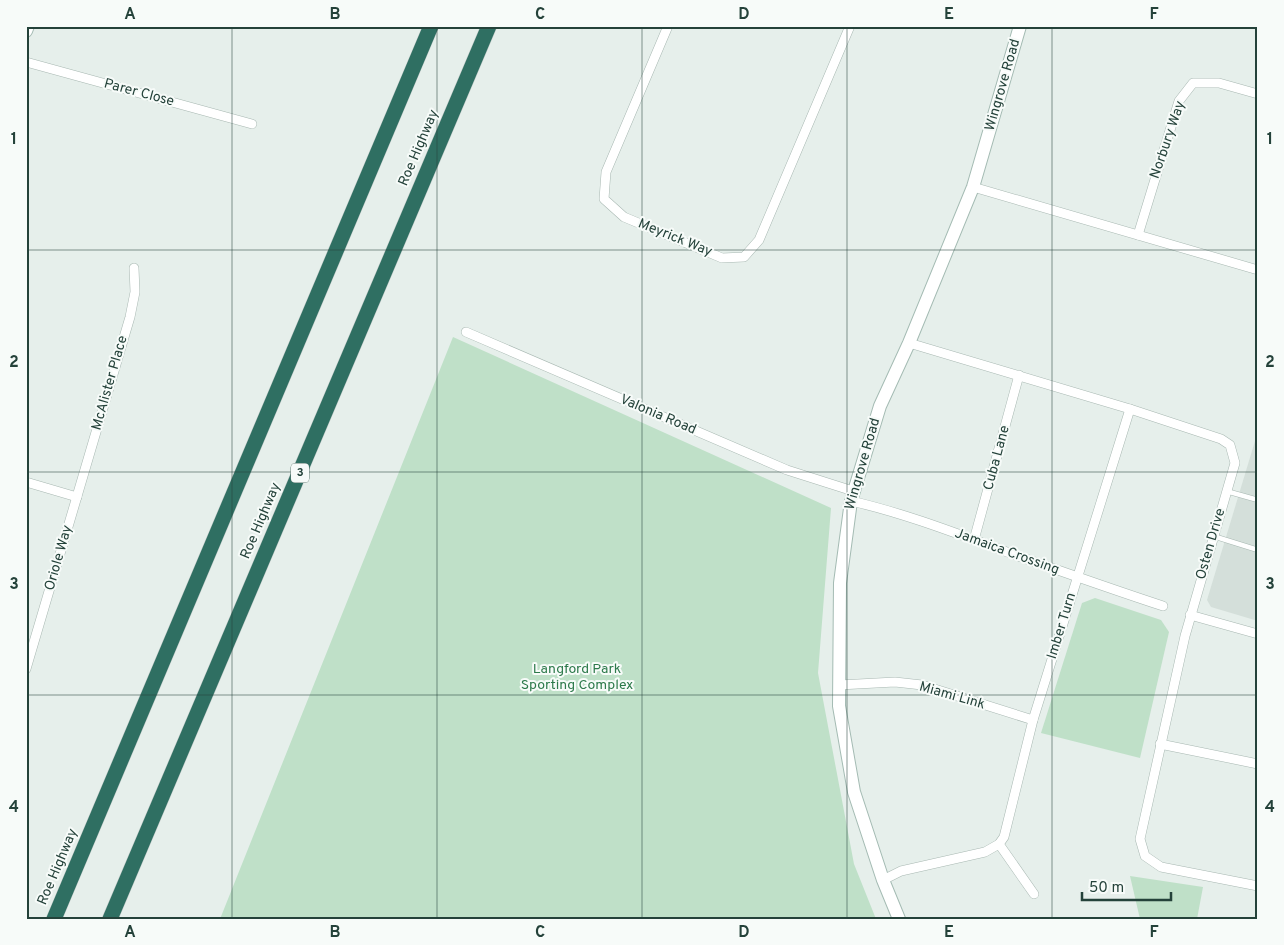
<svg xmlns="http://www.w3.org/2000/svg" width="1284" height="945" font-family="Overpass,sans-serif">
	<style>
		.built { fill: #d4dfda }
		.green { fill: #bfe0c8 }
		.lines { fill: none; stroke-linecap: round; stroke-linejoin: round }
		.lane-casing { stroke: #a8b8b2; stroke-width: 5.5 }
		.street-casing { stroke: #a8b8b2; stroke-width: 10 }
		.secondary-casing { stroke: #a4bbb3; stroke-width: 14 }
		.highway-casing { stroke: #c2cac8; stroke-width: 16 }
		.lane { stroke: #fff; stroke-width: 4.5 }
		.street { stroke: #fff; stroke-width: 9 }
		.secondary { stroke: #fff; stroke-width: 12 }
		.highway { stroke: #2f6f62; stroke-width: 15 }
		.grid { fill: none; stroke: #24423a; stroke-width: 1; stroke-opacity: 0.55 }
		.labels { text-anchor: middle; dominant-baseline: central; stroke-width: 4; stroke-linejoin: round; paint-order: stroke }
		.shield { fill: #f7fbf9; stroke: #637a73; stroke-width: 1 }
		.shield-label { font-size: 12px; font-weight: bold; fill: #24423a }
		.street-label { font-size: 14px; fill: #24423a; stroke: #f7fbf9 }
		.park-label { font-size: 14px; fill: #2d7a4b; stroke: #f7fbf9 }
		.neatline { fill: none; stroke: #24423a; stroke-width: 2 }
		.grid-label { font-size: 16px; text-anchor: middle; font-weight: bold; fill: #24423a }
	</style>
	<rect width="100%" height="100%" fill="#e6efeb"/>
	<!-- built -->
	<path class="built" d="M1258 431V621L1211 607 1207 600Z"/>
	<!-- green -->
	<g class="green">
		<path d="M453 337 831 508 818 673 854 864 876 919H220Z"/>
		<path d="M1095 598 1161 620 1169 632 1140 758 1041 733 1082 603Z"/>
		<path d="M1130 876 1203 887 1197 919H1140Z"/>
	</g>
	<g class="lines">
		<defs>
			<g id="lane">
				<path d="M1226 491 1258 500"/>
				<path d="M1213 536 1258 550"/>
			</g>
			<g id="street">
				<path d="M668 26 606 172 604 199 624 217 722 258 744 257 759 240 850 26"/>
				<path d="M26 62 252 124"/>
				<path d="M973 187 1258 270"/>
				<path d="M1138 235 1179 101 1193 83H1219L1258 94"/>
				<path d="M466 332 787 470 853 491"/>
				<path d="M909 343 1130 409 1221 439 1230 445 1235 463 1185 636 1140 839 1145 856 1161 867 1258 886"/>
				<path d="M26 482 77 497"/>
				<path d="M851 501C908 514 963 536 1018 556 1066 573 1114 590 1163 606"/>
				<path d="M974 540 1019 375"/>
				<path d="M1190 615 1258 634"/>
				<path d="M26 669 130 317 135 292 134 268"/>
				<path d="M839 685 895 682 922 685 1033 720"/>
				<path d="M1160 744 1258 764"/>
				<path d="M999 844 1034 894"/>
				<path d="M883 880 901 871 985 852 999 844 1004 837 1033 720 1130 409"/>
			</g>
			<g id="secondary">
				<path d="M26 31 28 26"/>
				<path d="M899 919 883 880 854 792 839 706 840 583 851 501 880 406 909 343 973 187 1020 26"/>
			</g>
			<g id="highway">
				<path d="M54 919 431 26"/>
				<path d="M110 919 489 26"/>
			</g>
		</defs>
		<!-- lane casing -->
		<use href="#lane" class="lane-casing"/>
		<!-- street casing -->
		<use href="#street" class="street-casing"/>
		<!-- secondary casing -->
		<use href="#secondary" class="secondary-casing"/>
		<!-- highway casing -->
		<use href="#highway" class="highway-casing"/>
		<!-- lane -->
		<use href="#lane" class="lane"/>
		<!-- street -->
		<use href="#street" class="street"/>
		<!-- secondary -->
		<use href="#secondary" class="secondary"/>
		<!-- highway -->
		<use href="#highway" class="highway"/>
	</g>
	<!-- grid -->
	<path class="grid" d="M232 26V919M437 26V919M642 26V919M847 26V919M1052 26V919M26 250H1258M26 472H1258M26 695H1258"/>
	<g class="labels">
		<!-- shield labels -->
		<rect class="shield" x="291" y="463.5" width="18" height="19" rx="4"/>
		<g class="shield-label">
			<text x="300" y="473">3</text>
		</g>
		<!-- street labels -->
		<g class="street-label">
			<text transform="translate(1003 85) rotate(-74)">Wingrove Road</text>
			<text transform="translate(139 93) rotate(15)">Parer Close</text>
			<text transform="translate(1168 140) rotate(-71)">Norbury Way</text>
			<text transform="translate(419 148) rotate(-67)">Roe Highway</text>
			<text transform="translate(675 238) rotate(22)">Meyrick Way</text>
			<text transform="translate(110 383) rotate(-74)">McAlister Place</text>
			<text transform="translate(658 415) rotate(23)">Valonia Road</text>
			<text transform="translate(997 458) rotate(-75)">Cuba Lane</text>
			<text transform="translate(863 464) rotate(-74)">Wingrove Road</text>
			<text transform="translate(261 521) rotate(-67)">Roe Highway</text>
			<text transform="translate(1211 544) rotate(-74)">Osten Drive</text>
			<text transform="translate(1007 552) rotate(20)">Jamaica Crossing</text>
			<text transform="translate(59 558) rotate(-74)">Oriole Way</text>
			<text transform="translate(1062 626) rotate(-73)">Imber Turn</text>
			<text transform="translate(952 696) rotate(16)">Miami Link</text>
			<text transform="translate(58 867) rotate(-67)">Roe Highway</text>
		</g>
		<!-- park labels -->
		<g class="park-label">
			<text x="577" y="669">Langford Park<tspan x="577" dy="16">Sporting Complex</tspan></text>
		</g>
	</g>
	<!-- border -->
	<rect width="1284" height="945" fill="none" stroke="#f7fbf9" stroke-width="55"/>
	<!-- scale -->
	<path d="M1082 892v8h89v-8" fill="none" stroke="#24423a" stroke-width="2.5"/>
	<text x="1089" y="892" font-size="15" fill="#24423a" stroke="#f7fbf9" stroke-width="4" paint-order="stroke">50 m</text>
	<rect x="28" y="28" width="1228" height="890" class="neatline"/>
	<g class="grid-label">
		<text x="130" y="19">A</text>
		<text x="335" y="19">B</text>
		<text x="540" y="19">C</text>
		<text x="744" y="19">D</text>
		<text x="949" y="19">E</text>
		<text x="1154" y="19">F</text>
		<text x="14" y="144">1</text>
		<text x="1270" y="144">1</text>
		<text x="14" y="367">2</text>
		<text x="1270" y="367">2</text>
		<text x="14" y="589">3</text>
		<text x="1270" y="589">3</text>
		<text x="14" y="812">4</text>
		<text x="1270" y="812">4</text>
		<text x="130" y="937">A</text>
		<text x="335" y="937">B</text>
		<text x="540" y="937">C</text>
		<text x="744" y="937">D</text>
		<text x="949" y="937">E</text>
		<text x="1154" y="937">F</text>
	</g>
</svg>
